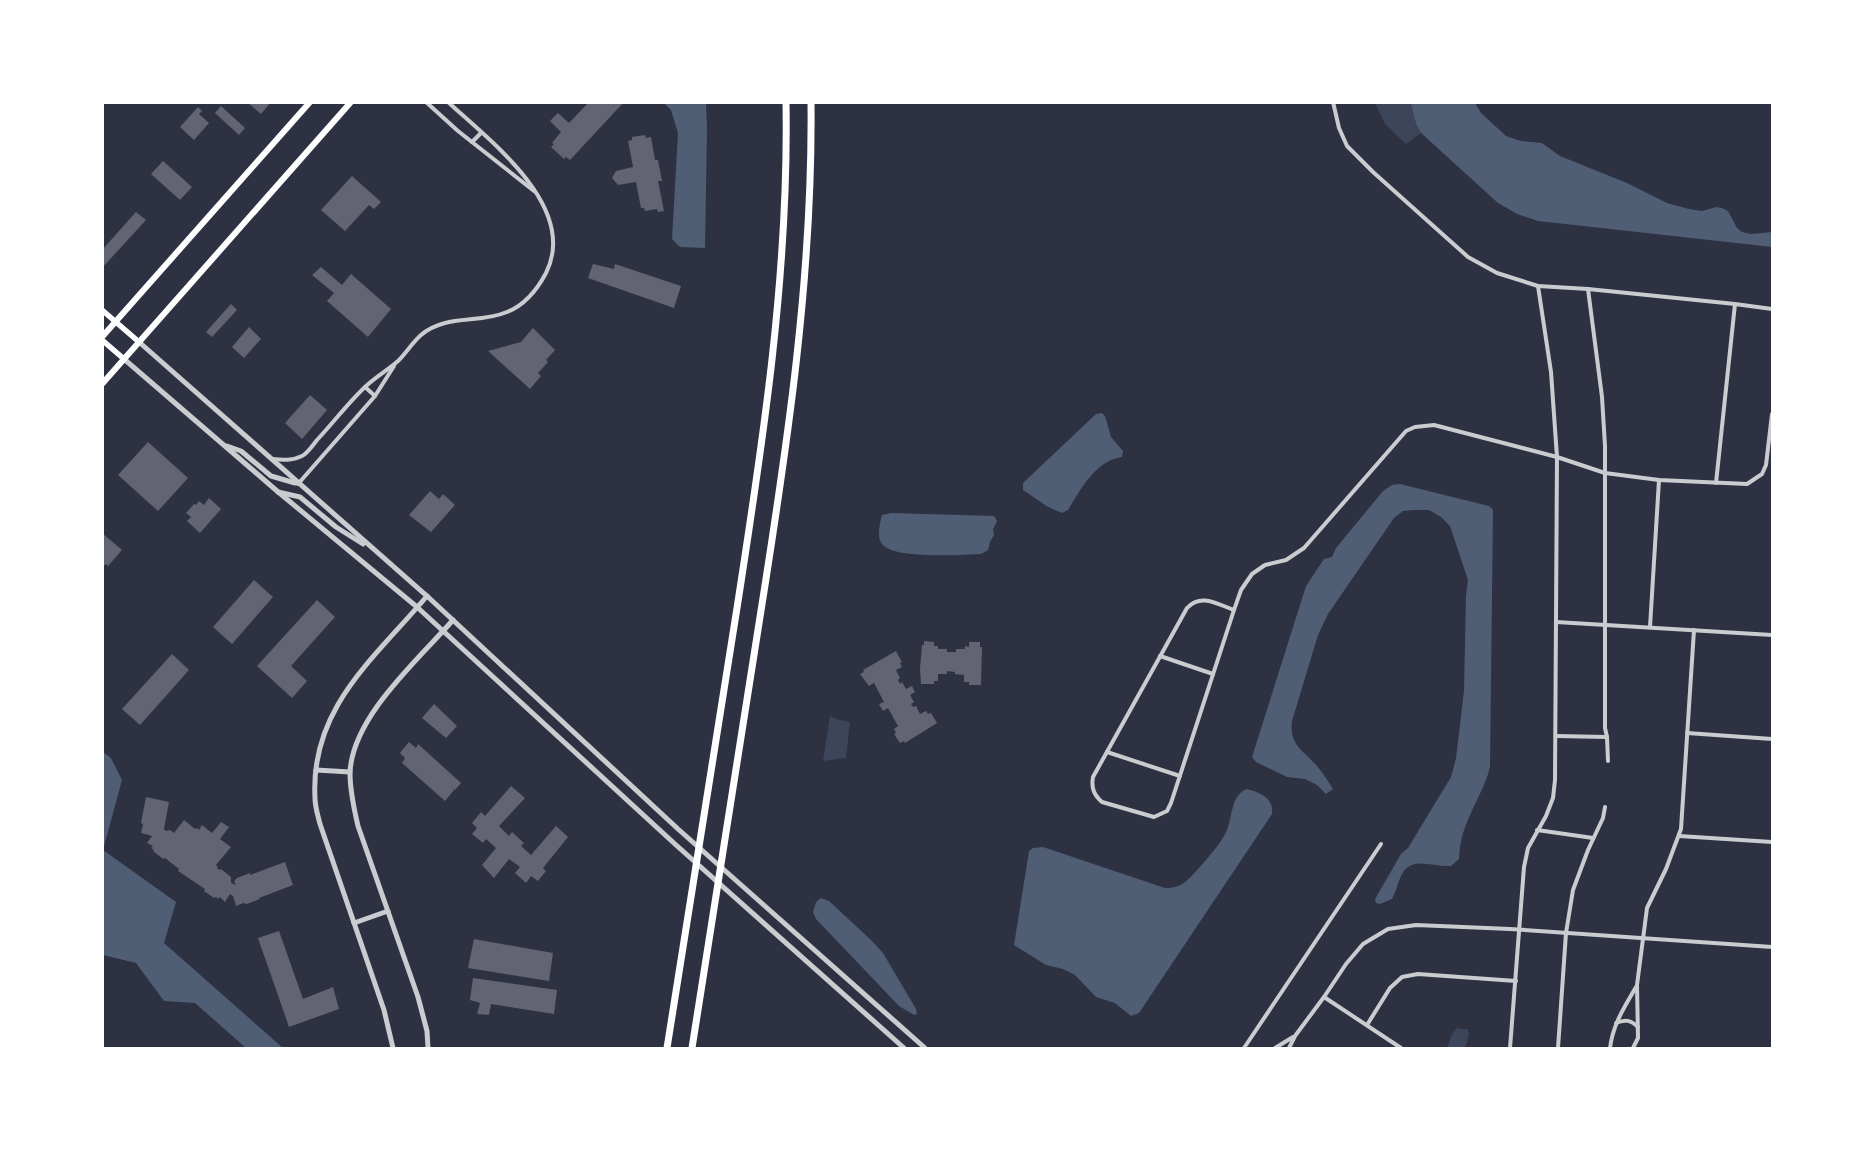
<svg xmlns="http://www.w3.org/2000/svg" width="1875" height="1151" font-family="'Varela Round',sans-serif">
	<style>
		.green { fill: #3c4559 }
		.water { fill: #4f5d75 }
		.building { fill: #626471 }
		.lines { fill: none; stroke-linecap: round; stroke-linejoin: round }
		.minor { stroke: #caccd0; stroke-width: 4 }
		.tertiary { stroke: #caccd0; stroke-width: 5 }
		.secondary { stroke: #fff; stroke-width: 5.5 }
		.primary { stroke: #fff; stroke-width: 6 }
		.motorway { stroke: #fff; stroke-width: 7 }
	</style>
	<rect width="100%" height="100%" fill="#2d3142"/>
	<!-- green -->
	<g class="green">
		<path d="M1375 103H1411L1416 124 1421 133 1406 144 1385 124Z"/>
		<path d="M830 716 836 719 850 722 846 758 823 761Z"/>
		<path d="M1458 1027 1460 1029H1468L1469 1035 1465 1048H1447L1452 1034Z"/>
	</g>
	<!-- water -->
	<g class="water">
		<path d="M664 103H706L707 129 705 248 680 247 672 239 678 133 671 110Z"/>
		<path d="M1411 103H1475L1481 113 1506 136 1521 141 1542 143 1560 156 1627 183 1667 203 1689 209 1702 211 1716 207 1722 208 1728 211 1737 228 1742 232 1751 234 1772 232V247L1538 221 1517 214 1498 203 1421 133 1416 124Z"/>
		<path d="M1102 413 1105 416 1111 437 1123 451 1122 457C1095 461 1081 489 1068 510L1062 513 1048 507 1023 490V483L1096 414Z"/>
		<path d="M1400 484 1489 506 1493 510 1490 767C1485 788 1473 805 1466 825 1461 836 1460 847 1459 859L1451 866C1431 867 1411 855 1401 876 1397 884 1396 892 1392 899L1380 904 1376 903 1375 899 1401 854 1408 848 1451 777 1456 758 1464 691 1466 596 1468 580 1450 526 1441 517 1429 510H1414L1403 511 1394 518 1328 614 1318 635 1292 721C1289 745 1303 750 1317 766 1323 773 1328 781 1333 789L1326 794 1317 785 1305 779 1287 777 1256 762 1252 757 1306 586 1324 559 1332 557 1336 548 1383 491 1392 485Z"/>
		<path d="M891 513 994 516 997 521 993 529 994 535 990 542 988 550 981 554C962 555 895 559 883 545 876 538 880 523 882 515Z"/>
		<path d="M103 752 111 758 122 780 103 850 176 902 164 943 283 1048H246L195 1003 164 1001 136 963 103 955Z"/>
		<path d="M1247 789C1261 793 1274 798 1272 814L1139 1013 1131 1016 1115 1003 1096 997 1075 975 1063 969 1046 965 1014 945 1029 851 1033 848 1043 847 1165 888C1172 888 1178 887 1184 883 1193 876 1222 843 1226 832 1233 818 1230 795 1247 789Z"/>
		<path d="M821 898 829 901 871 940 883 953 916 1009 917 1014 914 1015 899 1006 816 919 813 912 816 902Z"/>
	</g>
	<!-- building -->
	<g class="building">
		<path d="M247 102H271L261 114Z"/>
		<path d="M589 102H624L570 160 566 157 564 159 551 147 554 144 552 143 561 132 550 121 558 113 569 123Z"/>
		<path d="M221 106 245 128 239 135 215 113Z"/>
		<path d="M198 107 202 111 199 114 209 123 194 140 180 127Z"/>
		<path d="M645 135 646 138 651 137 655 160H658L662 181H658L664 211 658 212 657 209 645 211 644 208H641L636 182 618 185 612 178 616 171 633 167 628 141 632 140V137Z"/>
		<path d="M163 161 192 187 180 200 151 174Z"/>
		<path d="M352 176 381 202 374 209 369 205 345 231 321 210Z"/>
		<path d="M136 212 146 220 102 268V250Z"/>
		<path d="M593 264 614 269 615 264 681 286 674 308 588 278Z"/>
		<path d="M321 267 342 285 351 274 391 309 368 337 327 301 334 293 312 275Z"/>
		<path d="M231 304 237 310 212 337 206 332Z"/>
		<path d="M249 327 261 339 244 358 232 347Z"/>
		<path d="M533 328 555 350 546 360 548 362 538 373 541 376 530 389 488 351 521 342Z"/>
		<path d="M310 395 327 410 302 439 285 423Z"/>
		<path d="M148 442 188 478 158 511 118 475Z"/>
		<path d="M430 491 439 499 443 494 455 505 431 532 409 515Z"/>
		<path d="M209 498 221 509 200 533 187 521 191 517 186 513 194 504 196 505 199 501 204 505Z"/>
		<path d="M102 533 122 550 108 566 106 564 102 567Z"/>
		<path d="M254 580 273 597 232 644 213 627Z"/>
		<path d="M317 600 335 617 291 666 307 681 292 698 257 666Z"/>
		<path d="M924 641 934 642V646H938V649H947V652H956V649H965V646L969 647V642H980V647H982L981 685H969V682H964V675L955 674V672L947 671V674H938V681H934V684H921L920 669 922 645H924Z"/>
		<path d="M896 651 902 662 900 663 902 667 896 670 900 678 898 680 900 684 902 682 906 689 912 686 915 692 910 695 914 702 911 704 913 707 916 706 920 714 926 711 928 714 931 713 937 723 905 743 904 741 900 743 894 734 896 733 894 729 898 726 888 708 883 711 879 704 884 702 874 683 869 686 860 674 864 672 863 670Z"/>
		<path d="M172 654 189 670 140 725 122 709Z"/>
		<path d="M434 704 457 726 446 738 422 718Z"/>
		<path d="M409 742 416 748 418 744 461 783 455 790 452 787 454 790 445 801 402 763 405 758 400 753Z"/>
		<path d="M511 786 525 798 499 826 509 836 512 832 524 843 521 846 531 855 556 826 568 837 543 868 546 871 538 881 531 876 526 883 515 873 520 867 509 859 494 878 482 865 496 848 486 839 483 843 472 834 477 828 472 823 481 812 485 816Z"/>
		<path d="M146 797 169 802 164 829 166 831 170 830 174 833 184 820 195 829 197 828 199 830 202 825 212 833 221 822 229 827 220 839 231 847 216 865 218 867 217 868 219 870 221 869 231 877V883L236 885 234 881 237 878 250 873V875L285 862 293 885 259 898 260 899 247 904 243 903 236 906 233 896 230 894 225 902 220 897 218 899 216 897 214 898 204 891 205 889 178 871 179 869 165 858 163 859 153 851 154 850 151 848 153 846 147 843 152 836 141 833 143 824 141 823Z"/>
		<path d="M279 931 303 999 333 987 339 1009 289 1027 258 938Z"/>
		<path d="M474 939 553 953 549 981 468 968Z"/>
		<path d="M473 978 557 990 554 1014 491 1004 489 1015 477 1014 480 1003 470 1000Z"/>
	</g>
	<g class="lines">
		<!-- minor -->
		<g class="minor">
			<path d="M426 102 458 131 534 191"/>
			<path d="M1333 102 1339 128 1347 146 1373 172 1468 257 1497 273 1538 286 1588 289 1735 304 1772 309"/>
			<path d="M472 142 481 133"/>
			<path d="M1588 289 1602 397 1605 446V728L1607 737 1608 761"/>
			<path d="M365 387 375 396"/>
			<path d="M272 459C282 460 292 461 302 456 307 454 313 445 317 440 333 423 348 403 365 387 375 377 388 370 398 361 406 353 412 343 421 335 445 314 479 324 507 312 525 305 537 290 546 273 579 207 490 141 448 102"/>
			<path d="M1716 483 1735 304"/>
			<path d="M298 484 375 396 394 366"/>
			<path d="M1234 610C1217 604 1201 593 1187 608L1093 777C1091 788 1094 795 1102 802L1154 817 1167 811 1171 803 1234 610 1241 590 1252 574 1265 565 1286 560 1304 548 1406 431 1415 427 1434 425 1557 457 1605 473 1659 480 1747 484 1762 474 1766 465 1772 414"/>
			<path d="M1556 622 1772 635"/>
			<path d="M1650 627 1659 480"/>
			<path d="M1160 656 1213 674"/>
			<path d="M1687 733 1772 739"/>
			<path d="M1556 736 1607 737"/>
			<path d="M1107 752 1180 776"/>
			<path d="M1537 830 1593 838"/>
			<path d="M1679 836 1772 842"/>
			<path d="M1324 997 1401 1048"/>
			<path d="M1616 1023C1625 1019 1631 1020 1638 1027"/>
			<path d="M1367 1025 1390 988 1402 977 1418 974 1516 981"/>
			<path d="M1244 1048 1381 844"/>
			<path d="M1275 1048 1293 1037"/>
			<path d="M1289 1048 1295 1036 1324 997 1346 964 1363 944 1388 929 1416 925 1510 929 1772 947"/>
			<path d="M1510 1048 1524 867 1528 848 1546 816 1553 798 1555 780 1557 457 1551 372 1538 286"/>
			<path d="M1558 1048 1566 933 1573 890 1588 850 1603 818 1605 807"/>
			<path d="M1610 1048C1613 1024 1624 1008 1636 987"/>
			<path d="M1633 1048 1638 1038 1637 985 1647 908 1666 869 1681 829 1694 630"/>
		</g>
		<!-- tertiary -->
		<g class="tertiary">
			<path d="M139 342 427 596 678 829 925 1048"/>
			<path d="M124 359 277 491 417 607 676 845 904 1048"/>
			<path d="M227 446 241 451 271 476 295 483"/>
			<path d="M278 492 300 497 336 527 363 544"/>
			<path d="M316 770 350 772"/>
			<path d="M354 923 388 911"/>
			<path d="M393 1048 384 1010 320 824C318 816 315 807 315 798 310 708 374 659 427 596"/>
			<path d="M428 1048 427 1031 418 997 358 826C354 809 350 791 350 773 352 717 418 660 453 620"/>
		</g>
		<!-- secondary -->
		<g class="secondary">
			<path d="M102 310 139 342"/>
			<path d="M102 340 124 359"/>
		</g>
		<!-- primary -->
		<g class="primary">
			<path d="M102 337 310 102"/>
			<path d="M102 384 351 102"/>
		</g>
		<!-- motorway -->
		<g class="motorway">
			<path d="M667 1048C690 902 713 755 737 608 763 441 789 272 786 102"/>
			<path d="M692 1048C715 905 737 761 760 617 787 447 813 275 811 102"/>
		</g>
	</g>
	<!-- border -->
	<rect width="1875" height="1151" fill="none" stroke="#ffffff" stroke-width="208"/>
</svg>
